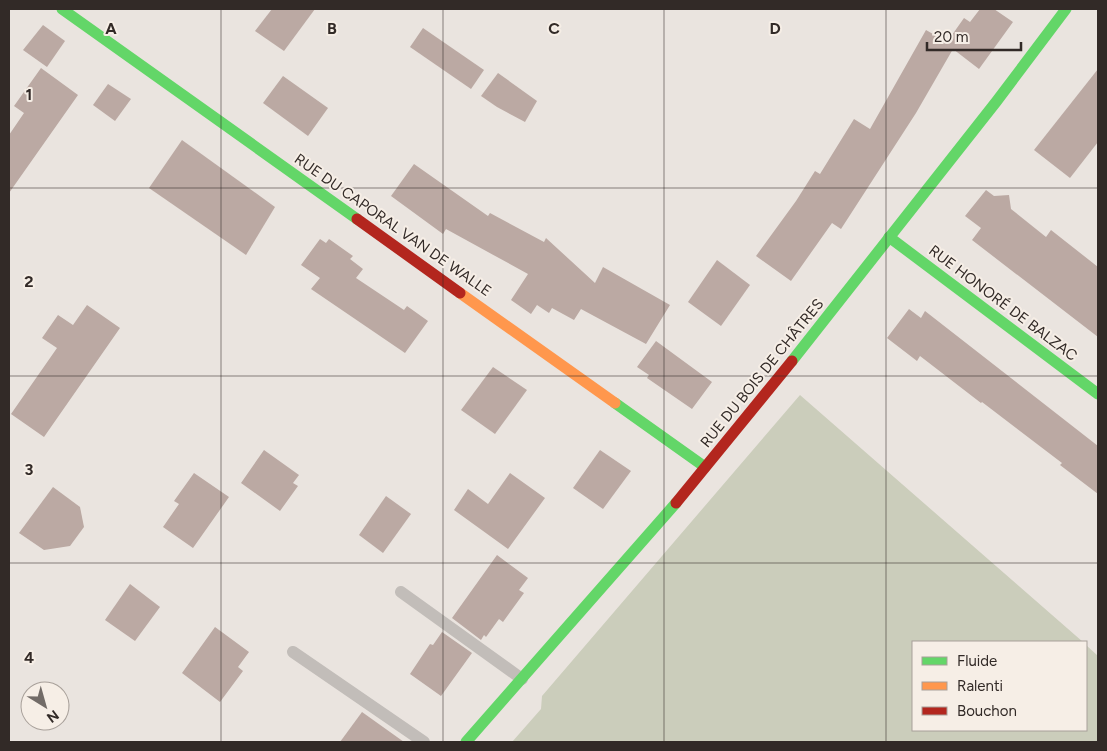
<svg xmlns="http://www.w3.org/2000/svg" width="1107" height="751" font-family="Figtree,sans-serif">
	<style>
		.green { fill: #cbcdbb }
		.building { fill: #bba9a3 }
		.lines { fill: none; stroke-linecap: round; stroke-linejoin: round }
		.lane { stroke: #c2bdb9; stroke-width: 12 }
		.fast { stroke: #63d668; stroke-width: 11 }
		.slow { stroke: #ff974d; stroke-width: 11 }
		.jam { stroke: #b3261e; stroke-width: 11 }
		.grid { fill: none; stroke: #322a27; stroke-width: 1; stroke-opacity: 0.55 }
		.labels { text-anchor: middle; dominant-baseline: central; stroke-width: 4; stroke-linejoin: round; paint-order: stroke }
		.street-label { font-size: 15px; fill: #322a27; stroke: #f6eee6 }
		.grid-label { font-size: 16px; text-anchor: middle; font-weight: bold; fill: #322a27; stroke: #f6eee6; stroke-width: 4; stroke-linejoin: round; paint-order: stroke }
	</style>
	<rect width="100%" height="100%" fill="#eae4df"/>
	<!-- green -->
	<path class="green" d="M800 395 1083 642H913V730H1086V645L1098 656V742H512L541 709 542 696Z"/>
	<!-- building -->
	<g class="building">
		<path d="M272 9H315L284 51 255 31Z"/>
		<path d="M980 9H994L1013 22 979 69 953 49 916 113 841 229 832 223 791 281 756 256 796 201 815 171 820 174 854 119 870 129 926 30 947 42 964 18 970 22Z"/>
		<path d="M43 25 65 41 47 67 23 50Z"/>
		<path d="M423 28 484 70 471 89 410 47Z"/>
		<path d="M41 68 78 95 9 193V135L24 113 14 106Z"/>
		<path d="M1098 69V142L1070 178 1034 150Z"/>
		<path d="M498 73 537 101 525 122 497 107 481 96Z"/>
		<path d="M283 76 328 108 308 136 263 103Z"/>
		<path d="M108 84 131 99 115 121 93 105Z"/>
		<path d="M182 140 275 207 246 255 149 188Z"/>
		<path d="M414 164 488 216 490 213 544 242 546 238 595 283 603 267 670 305 646 344 581 309 574 320 552 308 549 313 537 305 531 314 511 300 528 274 446 229 443 234 391 196Z"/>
		<path d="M986 190 994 196 1009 195 1011 209 1046 237 1051 230 1098 267V337L972 240 981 228 965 216Z"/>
		<path d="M320 239 326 243 329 239 353 256 350 259 363 269 356 278 404 310 407 306 428 321 405 353 311 289 320 278 301 265Z"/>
		<path d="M717 260 750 285 721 326 688 302Z"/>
		<path d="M87 305 120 328 44 437 11 414 57 348 42 338 58 315 73 325Z"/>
		<path d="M909 309 921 318 925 311 1098 446V494L1060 465 1062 463 982 402 981 403 920 356 917 361 887 338Z"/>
		<path d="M656 341 712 382 692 409 647 378 649 375 637 367Z"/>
		<path d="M493 367 527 390 495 434 461 410Z"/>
		<path d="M264 450 299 475 293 483 298 486 280 511 241 483Z"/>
		<path d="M600 450 631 471 603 509 573 488Z"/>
		<path d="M194 473 229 497 193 548 163 527 179 504 174 501Z"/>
		<path d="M510 473 545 498 508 549 454 510 468 489 488 504Z"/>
		<path d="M53 487 80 507 84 527 70 546 44 550 19 533Z"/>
		<path d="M386 496 411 514 383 553 359 535Z"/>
		<path d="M497 555 528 578 519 590 524 593 503 622 499 619 486 637 484 635 481 640 452 618Z"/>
		<path d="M130 584 160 607 135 641 105 620Z"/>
		<path d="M215 627 249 652 238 667 243 671 220 702 182 673Z"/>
		<path d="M442 632 472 653 441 696 410 674 430 644 433 645Z"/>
		<path d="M362 712 404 742H340Z"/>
	</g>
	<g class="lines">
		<!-- lane -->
		<g class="lane">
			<path d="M401 592 522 679"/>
			<path d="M293 652 424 742"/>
		</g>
		<!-- fast -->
		<g class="fast">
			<path d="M62 9 357 219"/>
			<path d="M889 237 1098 394"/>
			<path d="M792 361 996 102 1066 9"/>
			<path d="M615 403 705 467"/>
			<path d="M466 742 676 503"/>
		</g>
		<!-- slow -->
		<path class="slow" d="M460 293 615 403"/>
		<!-- jam -->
		<g class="jam">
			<path d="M357 219 460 293"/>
			<path d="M676 503 792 361"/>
		</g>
	</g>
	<!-- grid -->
	<path class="grid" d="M221 9V742M443 9V742M664 9V742M886 9V742M9 188H1098M9 376H1098M9 563H1098"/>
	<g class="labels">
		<!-- street labels -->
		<g class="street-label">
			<text transform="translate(393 225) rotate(35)">RUE DU CAPORAL VAN DE WALLE</text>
			<text transform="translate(1003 303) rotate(37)">RUE HONORÉ DE BALZAC</text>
			<text transform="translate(762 373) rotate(-51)">RUE DU BOIS DE CHÂTRES</text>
		</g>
	</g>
	<g class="grid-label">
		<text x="111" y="34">A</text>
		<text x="332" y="34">B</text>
		<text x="554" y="34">C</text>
		<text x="775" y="34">D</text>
		<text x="29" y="100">1</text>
		<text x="29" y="287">2</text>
		<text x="29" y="475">3</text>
		<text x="29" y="663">4</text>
	</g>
	<!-- border -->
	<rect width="1107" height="751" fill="none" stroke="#322a27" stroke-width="20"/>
	<!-- legend -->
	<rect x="912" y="641" width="175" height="90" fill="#f6eee6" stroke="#a8a09a"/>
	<rect x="922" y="657" width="25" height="8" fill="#63d668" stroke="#a8a09a"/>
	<text x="957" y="666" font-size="15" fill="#322a27">Fluide</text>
	<rect x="922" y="682" width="25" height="8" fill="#ff974d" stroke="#a8a09a"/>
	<text x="957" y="691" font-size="15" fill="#322a27">Ralenti</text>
	<rect x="922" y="707" width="25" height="8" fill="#b3261e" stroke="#a8a09a"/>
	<text x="957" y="716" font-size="15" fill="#322a27">Bouchon</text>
	<!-- north arrow -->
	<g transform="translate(45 706) rotate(143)"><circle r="24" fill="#f6eee6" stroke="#a8a09a"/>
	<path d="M0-4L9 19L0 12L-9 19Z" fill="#726b67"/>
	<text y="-8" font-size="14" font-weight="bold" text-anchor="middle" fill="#322a27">N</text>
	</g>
	<!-- scale -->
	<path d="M927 42v8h94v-8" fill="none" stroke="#322a27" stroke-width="2.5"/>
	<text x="934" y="42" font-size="15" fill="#322a27" stroke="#f6eee6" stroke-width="4" paint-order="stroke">20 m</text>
</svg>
